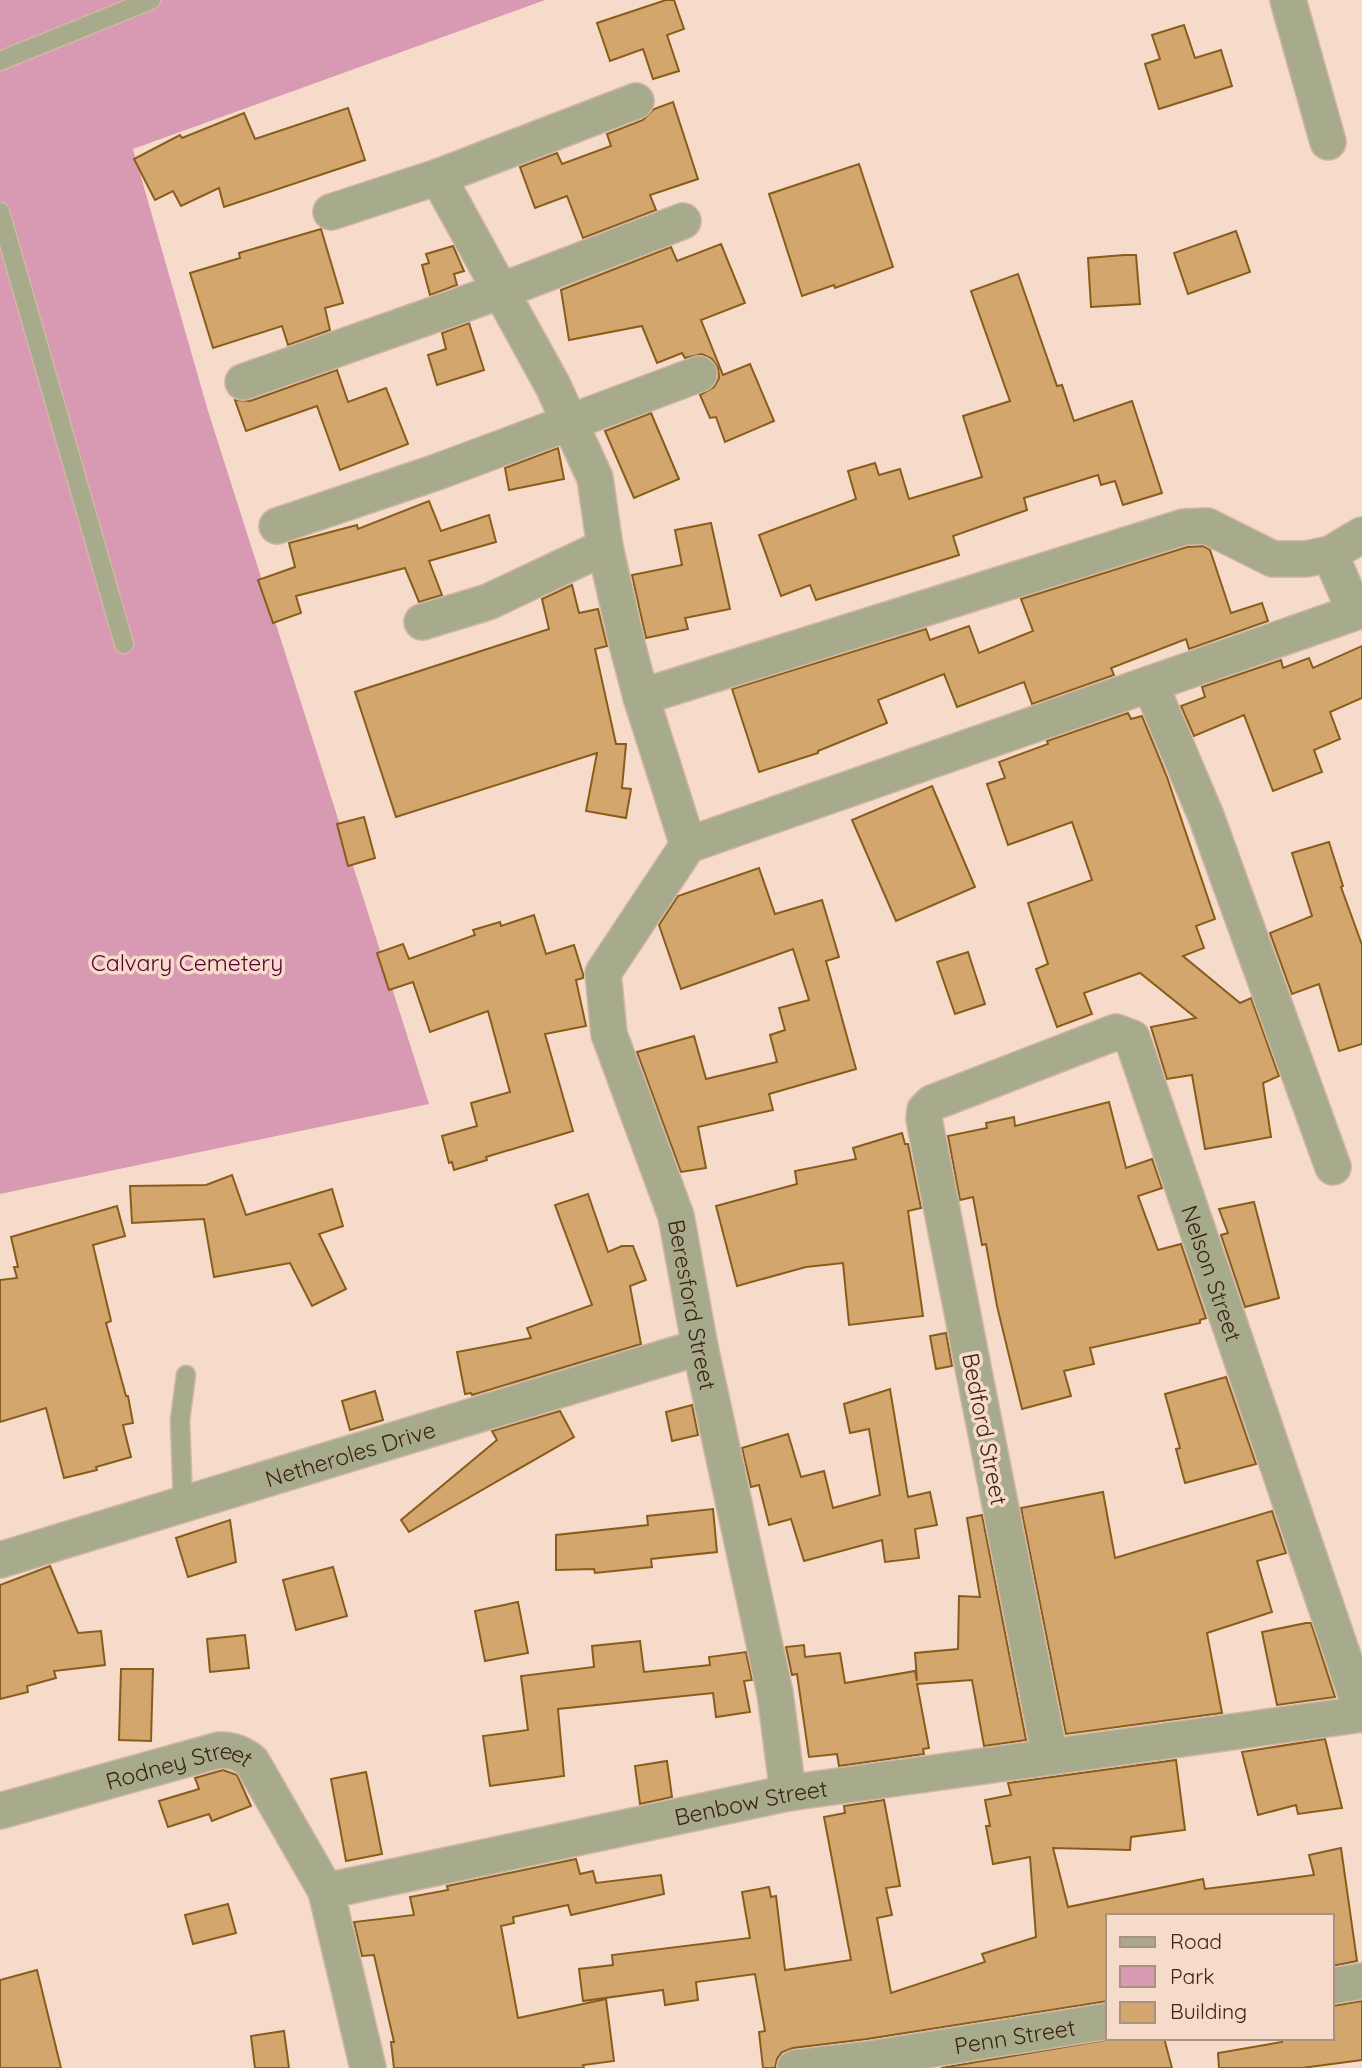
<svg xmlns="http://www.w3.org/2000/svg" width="1362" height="2068" font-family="Quicksand,sans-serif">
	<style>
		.green { fill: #d89ab3 }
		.building { fill: #d2a66c; stroke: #885d1b; stroke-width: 2 }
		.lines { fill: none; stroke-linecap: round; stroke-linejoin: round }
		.service-casing { stroke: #d2b6a5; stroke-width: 21 }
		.minor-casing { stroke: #d2b6a5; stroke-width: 38 }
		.service { stroke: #a7ab8c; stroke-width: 18 }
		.minor { stroke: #a7ab8c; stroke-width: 35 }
		.labels { text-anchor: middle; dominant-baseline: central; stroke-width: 7; stroke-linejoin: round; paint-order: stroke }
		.park-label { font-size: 23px; fill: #540031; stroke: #f7dbca }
		.street-label { font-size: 23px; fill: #3c2211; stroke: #f7dbca }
	</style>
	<rect width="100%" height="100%" fill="#f7dbca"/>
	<!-- green -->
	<path class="green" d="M0 0H545L133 149 208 411 429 1104 0 1194Z"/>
	<!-- building -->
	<g class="building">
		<path d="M666 0H674L684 29 667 35 679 71 653 79 643 49 610 61 597 23Z"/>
		<path d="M1184 25 1195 58 1221 50 1232 86 1159 109 1145 64 1160 59 1152 35Z"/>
		<path d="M673 102 698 179 650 195 656 210 583 238 567 196 535 208 520 167 557 153 562 164 611 146 607 134 643 120 654 109Z"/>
		<path d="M348 108 365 160 224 207 219 188 181 206 173 191 155 200 134 159 180 135 182 138 244 113 255 139Z"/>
		<path d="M859 164 893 267 835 288 834 285 802 296 769 194Z"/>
		<path d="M321 229 343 303 325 308 330 330 288 345 282 326 213 348 190 273 240 258 239 253Z"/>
		<path d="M1236 231 1250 272 1188 294 1174 253Z"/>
		<path d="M721 244 745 303 701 320 723 375 750 364 774 421 725 442 716 417 710 418 700 395 714 387 719 378 718 368 712 359 702 354 685 358 682 353 657 363 642 326 569 340 561 290 671 247 677 261Z"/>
		<path d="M453 246 464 271 454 274 457 285 430 295 422 265 429 263 426 254Z"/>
		<path d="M1124 255H1136L1140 304 1091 307 1088 258Z"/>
		<path d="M1018 274 1057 386 1062 385 1074 421 1132 401 1162 493 1123 505 1115 481 1101 485 1098 475 1024 498 1027 510 953 536 959 555 816 600 810 585 781 596 759 535 856 499 848 471 875 463 879 475 900 469 909 499 982 477 963 416 1010 401 971 291Z"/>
		<path d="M469 323 484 370 437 385 428 355 446 349 442 333Z"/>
		<path d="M337 370 348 402 386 388 408 444 340 470 317 406 246 431 235 400 250 401Z"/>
		<path d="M651 413 679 479 634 498 605 431Z"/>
		<path d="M558 448 564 479 509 490 505 468Z"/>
		<path d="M429 501 441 531 489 515 496 542 429 561 442 595 419 602 405 568 296 596 301 613 273 623 258 580 295 567 289 543 357 525 358 529Z"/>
		<path d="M711 523 730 609 685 618 688 629 646 638 632 575 682 565 675 530Z"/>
		<path d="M1203 546 1210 550 1231 613 1262 603 1268 621 1189 649 1186 639 1111 668 1114 675 1032 704 1024 682 957 707 944 674 878 700 887 723 818 751V753L759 772 732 689 926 629 930 640 969 626 979 653 1033 631 1021 599 1187 547Z"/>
		<path d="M572 585 579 613 598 609 607 646 595 649 616 744H626L622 788 631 789 626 818 586 811 597 753 396 817 355 692 549 629 542 599Z"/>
		<path d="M1362 646V698L1330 712 1340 739 1314 750 1322 772 1273 791 1244 715 1194 736 1181 706 1205 697 1202 687 1281 660 1283 668 1309 658 1313 668Z"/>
		<path d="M1128 713 1131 719 1142 716 1167 777 1215 919 1196 926 1204 948 1183 956 1240 1003 1251 998 1279 1076 1263 1083 1271 1137 1205 1149 1192 1075 1167 1079 1151 1027 1196 1018 1140 973 1084 993 1092 1014 1057 1027 1036 969 1048 964 1028 903 1092 880 1072 822 1008 845 987 784 1005 778 999 762 1048 744 1047 741Z"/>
		<path d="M932 786 975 887 896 921 852 820Z"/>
		<path d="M364 817 375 858 348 866 337 824Z"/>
		<path d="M1329 842 1343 886 1341 887 1362 945V1044L1339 1051 1319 984 1292 994 1270 933 1312 916 1292 853Z"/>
		<path d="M759 868 775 914 822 900 839 957 826 961 856 1069 769 1094 773 1110 698 1127 706 1168 681 1172 637 1052 694 1036 706 1079 777 1062 770 1035 785 1030 779 1008 809 1000 793 949 681 989 659 925 678 896Z"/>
		<path d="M534 915 546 954 574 945 583 974V978L576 980 586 1026 545 1034 573 1131 486 1157 487 1160 454 1170 452 1162 449 1163 442 1136 477 1126 471 1103 510 1092 488 1011 430 1032 413 982 389 990 377 953 403 944 409 959 475 935 473 930 500 922 501 926Z"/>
		<path d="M968 952 985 1004 955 1014 937 962Z"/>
		<path d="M1109 1102 1126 1168 1152 1159 1162 1188 1138 1196 1158 1250 1181 1244 1206 1318 1200 1320V1323L1090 1348 1094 1364 1064 1371 1071 1396 1022 1409 997 1306 986 1244 982 1245 973 1197 960 1200 948 1136 987 1128 986 1123 1014 1117 1015 1126Z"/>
		<path d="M902 1133 905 1144H908L921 1208 908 1211 923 1316 849 1325 843 1263 806 1267 737 1286 716 1206 797 1184 795 1171 856 1159 853 1148Z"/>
		<path d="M232 1175 246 1215 332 1189 343 1226 319 1234 346 1289 312 1306 290 1263 214 1277 204 1219 132 1223 130 1186 206 1185Z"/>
		<path d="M588 1194 608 1252 622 1246H633L646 1280 630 1286 641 1344 472 1395 471 1393 465 1394 457 1352 531 1338 527 1328 592 1305 555 1205Z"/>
		<path d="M1254 1202 1279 1298 1245 1307 1221 1235 1228 1233 1219 1209Z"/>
		<path d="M117 1206 125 1236 93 1245 111 1321 106 1323 126 1396H128L133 1423 123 1425 131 1457 96 1467 97 1470 64 1478 46 1408 0 1422V1280L17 1278 14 1267H18L11 1237Z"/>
		<path d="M946 1333 952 1366 936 1369 930 1336Z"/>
		<path d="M1226 1377 1256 1464 1185 1483 1176 1449 1180 1448 1165 1394Z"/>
		<path d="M890 1389 908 1497 930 1492 937 1525 915 1529 919 1558 885 1562 882 1540 804 1561 791 1519 769 1525 759 1485 751 1487 742 1448 788 1434 801 1477 824 1471 833 1508 880 1495 869 1429 850 1433 844 1404Z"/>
		<path d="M375 1391 383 1420 350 1430 342 1401Z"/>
		<path d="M692 1405 698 1435 672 1441 666 1412Z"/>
		<path d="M560 1411 574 1437 409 1532 401 1520 497 1440 492 1431Z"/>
		<path d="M1103 1492 1115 1558 1272 1511 1286 1553 1257 1561 1272 1612 1207 1633 1222 1713 1066 1734 1021 1508Z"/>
		<path d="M713 1509 717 1552 651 1559 652 1567 595 1573 594 1569 556 1570V1535L648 1525 647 1516Z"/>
		<path d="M982 1515 1026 1740 984 1746 972 1680 917 1684 929 1748 923 1749 924 1754 839 1766 837 1754 809 1757 797 1674 792 1675 786 1647 804 1645 805 1657 840 1653 845 1683 915 1671 917 1681 915 1653 958 1649 959 1596 980 1597 967 1518Z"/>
		<path d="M230 1520 236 1562 188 1577 176 1538Z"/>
		<path d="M50 1566 78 1633 101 1631 105 1665 54 1671 56 1678 27 1686 28 1692 0 1699V1585Z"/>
		<path d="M333 1567 347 1616 296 1630 283 1580Z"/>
		<path d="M518 1602 528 1653 485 1661 475 1611Z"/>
		<path d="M1306 1623H1311L1335 1697 1277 1705 1262 1632Z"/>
		<path d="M245 1635 249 1668 210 1672 207 1639Z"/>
		<path d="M640 1641 644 1672 710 1665 709 1657 746 1652 752 1680 744 1681 750 1712 716 1717 713 1693 558 1709 564 1776 490 1786 483 1736 528 1730 521 1676 594 1667 592 1646Z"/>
		<path d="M121 1669H153L151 1741 119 1740Z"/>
		<path d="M1325 1739 1342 1808 1298 1814 1296 1805 1258 1815 1242 1752Z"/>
		<path d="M1176 1760 1185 1830 1131 1837 1130 1850 1053 1848 1068 1907 1203 1879 1205 1889 1314 1875 1309 1855 1341 1848 1357 1961 1332 1966V1916H1108V2001L867 2039 793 2048 782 2052 777 2059 775 2068H763L759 2032 765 2031 755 1974 696 1982 698 2000 665 2005 663 1990 583 2001 579 1969 613 1965 612 1955 750 1938 742 1892 769 1887 771 1897 776 1896 785 1970 851 1960 824 1817 845 1813 844 1806 884 1800 900 1886 886 1888 892 1915 877 1918 891 1993 985 1962 982 1954 1036 1937 1030 1857 993 1864 986 1826H990L985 1800 1011 1795 1008 1783Z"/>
		<path d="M667 1761 672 1797 640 1804 635 1766Z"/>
		<path d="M223 1770 237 1775 251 1806 212 1821 209 1814 168 1827 159 1801 199 1789 195 1778Z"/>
		<path d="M366 1772 382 1854 346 1861 331 1779Z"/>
		<path d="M576 1859 580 1874 593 1871 596 1883 661 1875 664 1894 571 1915 568 1905 513 1917 514 1923 501 1926 518 2018 606 1999 614 2061 583 2065 584 2068H394L391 2042H394L374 1955 362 1956 354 1922 414 1915 410 1897 448 1890 447 1886Z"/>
		<path d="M228 1904 236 1933 193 1944 185 1915Z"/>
		<path d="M37 1970 61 2068H0V1980Z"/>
		<path d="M1362 2001V2060L1302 2068H1219L1218 2053 1282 2042V2038H1332V2006Z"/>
		<path d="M284 2031 289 2068H255L251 2036Z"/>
		<path d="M1117 2038H1164L1172 2068H941Z"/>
	</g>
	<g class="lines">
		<defs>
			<g id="service">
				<path d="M0 61 151 0"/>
				<path d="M0 212 124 644"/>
				<path d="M183 1505 180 1420 186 1375"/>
			</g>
			<g id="minor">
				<path d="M1288 0 1328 142"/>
				<path d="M438 177 553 386 595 478 605 547 627 644 641 697 688 845 1362 610"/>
				<path d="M331 212 438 177 636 101"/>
				<path d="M243 382 501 291 683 221"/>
				<path d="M277 526 437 472 699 374"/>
				<path d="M1330 554 1355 612"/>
				<path d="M422 622 488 602 605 547"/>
				<path d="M1150 684 1206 816 1333 1167"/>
				<path d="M641 697 1184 527 1207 526 1273 559H1306L1330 554 1362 535"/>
				<path id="s1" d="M688 845 603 973 609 1034 676 1216 700 1347 775 1693 788 1793"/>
				<path id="s2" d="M0 1560 700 1347"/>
				<path id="s3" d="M1050 1757 924 1119 925 1110 932 1103 1116 1032 1132 1038 1362 1712"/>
				<path id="s4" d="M0 1811 219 1750C233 1750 241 1753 252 1762L326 1891"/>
				<path d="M1332 1986 1362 1981"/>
				<path id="s5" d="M368 2068 326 1891 788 1793 1362 1714"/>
				<path id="s6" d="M795 2068 870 2059 1108 2021"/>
			</g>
		</defs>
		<!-- service casing -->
		<use href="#service" class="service-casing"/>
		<!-- minor casing -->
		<use href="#minor" class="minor-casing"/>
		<!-- service -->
		<use href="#service" class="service"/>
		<!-- minor -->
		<use href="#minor" class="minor"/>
	</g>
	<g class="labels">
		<!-- park labels -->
		<g class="park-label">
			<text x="187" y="962">Calvary Cemetery</text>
		</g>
		<!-- street labels -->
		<g class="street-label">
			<text stroke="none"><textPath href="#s3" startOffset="1132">Nelson Street</textPath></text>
			<text stroke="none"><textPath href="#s1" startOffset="499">Beresford Street</textPath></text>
			<text transform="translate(985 1429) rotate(79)">Bedford Street</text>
			<text stroke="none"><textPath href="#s2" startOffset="366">Netheroles Drive</textPath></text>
			<text stroke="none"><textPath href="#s4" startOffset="186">Rodney Street</textPath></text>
			<text stroke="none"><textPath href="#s5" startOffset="616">Benbow Street</textPath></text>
			<text stroke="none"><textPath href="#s6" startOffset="222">Penn Street</textPath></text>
		</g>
	</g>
	<!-- legend -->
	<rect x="1106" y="1914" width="228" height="126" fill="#f7dbca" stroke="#ac9180" stroke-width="2"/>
	<rect x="1120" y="1937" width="35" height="10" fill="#a7ab8c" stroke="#ac9180" stroke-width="2"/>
	<text x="1170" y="1949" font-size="21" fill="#3c2211">Road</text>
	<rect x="1120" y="1966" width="35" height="21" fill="#d89ab3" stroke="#ac9180" stroke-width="2"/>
	<text x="1170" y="1984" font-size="21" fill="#3c2211">Park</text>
	<rect x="1120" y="2002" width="35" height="21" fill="#d2a66c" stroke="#ac9180" stroke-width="2"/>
	<text x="1170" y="2019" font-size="21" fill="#3c2211">Building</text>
</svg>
